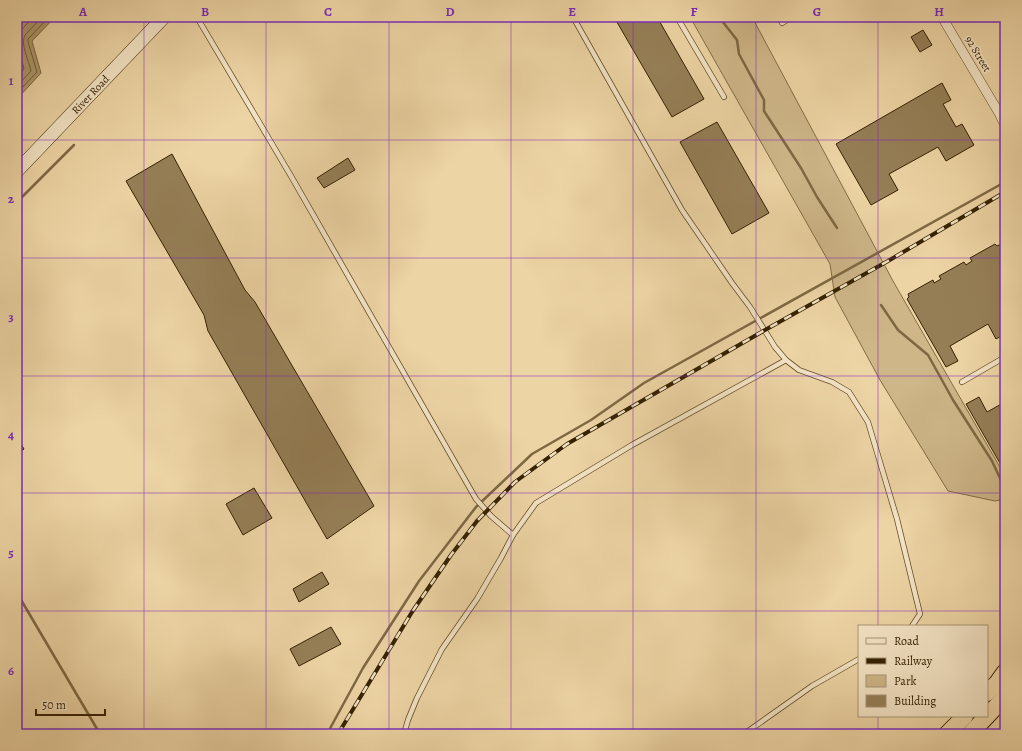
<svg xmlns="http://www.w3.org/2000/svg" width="1022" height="751" font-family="Alegreya,serif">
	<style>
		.green { fill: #ceb688; stroke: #826c44 }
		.water { fill: #ae976d; stroke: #7e6842 }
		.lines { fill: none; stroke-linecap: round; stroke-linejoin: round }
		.shore { stroke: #725c37; stroke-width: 1 }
		.stream { stroke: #7e6842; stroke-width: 2.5 }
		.building { fill: #957e56; stroke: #352101 }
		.lane-casing { stroke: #634e2a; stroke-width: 6 }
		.street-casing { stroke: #634e2a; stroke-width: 10 }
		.secondary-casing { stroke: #352101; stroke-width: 14 }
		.highway-casing { stroke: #352101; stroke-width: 18 }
		.lane { stroke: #f3e3c4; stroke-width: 4.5 }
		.street { stroke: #f3e3c4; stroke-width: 9 }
		.secondary { stroke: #f3e3c4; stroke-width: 13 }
		.highway { stroke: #edd4a4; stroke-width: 16 }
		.rail-casing { stroke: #352101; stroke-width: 4 }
		.rail { stroke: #f3e3c4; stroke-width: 2.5; stroke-dasharray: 8; stroke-linecap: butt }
		.grid { fill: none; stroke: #7b2cbf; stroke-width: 1; stroke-opacity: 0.55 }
		.labels { text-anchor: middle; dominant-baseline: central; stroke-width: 3.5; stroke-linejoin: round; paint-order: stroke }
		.street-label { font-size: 11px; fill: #352101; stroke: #f3e3c4 }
		.neatline { fill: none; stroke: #7b2cbf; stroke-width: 1.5 }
		.grid-label { font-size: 13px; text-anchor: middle; font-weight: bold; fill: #7b2cbf }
	</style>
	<rect width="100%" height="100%" fill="#edd4a4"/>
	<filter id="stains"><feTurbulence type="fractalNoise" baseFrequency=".005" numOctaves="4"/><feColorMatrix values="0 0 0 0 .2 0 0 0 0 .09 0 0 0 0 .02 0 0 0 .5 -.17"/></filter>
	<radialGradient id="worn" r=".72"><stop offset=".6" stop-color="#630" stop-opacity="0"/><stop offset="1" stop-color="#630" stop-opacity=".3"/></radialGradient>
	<!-- green -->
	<path class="green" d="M690 17H752L893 281 1005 476V499L995 501 948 491 880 380 835 297 830 264Z"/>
	<!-- water -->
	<path class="water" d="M17 17H55L32 41 41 73 17 99Z"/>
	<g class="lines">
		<!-- shore -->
		<g class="shore">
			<path d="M17 77 24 69C22 59 14 44 19 34 22 28 29 22 34 17"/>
			<path d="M17 86 31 71C29 61 20 44 25 35L42 17"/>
			<path d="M17 93 37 72 28 42V39L49 17"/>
		</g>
		<!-- stream -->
		<g class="stream">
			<path d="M719 17 737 40 739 54 764 100V111L801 168 817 197 837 228"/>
			<path d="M17 202 74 145"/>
			<path d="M881 305 898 330 928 355 953 400 992 461 1005 489"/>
			<path d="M17 593 100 734"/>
			<path d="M327 734 363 668 419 581 476 507 532 454 591 420 644 383 1005 182"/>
		</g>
	</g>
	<!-- building -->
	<g class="building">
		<path d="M614 17H657L704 99 672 117Z"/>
		<path d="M923 30 932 45 920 52 911 37Z"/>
		<path d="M942 83 951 100 943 104 956 127 962 124 974 145 946 161 938 147 889 174 898 190 871 205 836 144Z"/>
		<path d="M717 122 769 213 732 234 680 142Z"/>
		<path d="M172 154 245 290 255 302 374 506 327 539 208 331 204 315 126 181Z"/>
		<path d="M348 158 355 170 324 188 317 178Z"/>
		<path d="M1005 242V334L996 339 988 324 950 346 958 361 946 367 907 299 909 297 908 294 933 280 934 283 941 279 939 276 964 262 966 265 972 261 970 258 995 244 997 246Z"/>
		<path d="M979 397 987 412 1005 402V472L966 404Z"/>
		<path d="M17 437 24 449 17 454Z"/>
		<path d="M254 488 272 518 243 535 226 504Z"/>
		<path d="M322 572 329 584 299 602 293 589Z"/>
		<path d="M331 627 341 644 299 666 290 649Z"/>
	</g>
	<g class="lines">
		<defs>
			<g id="lane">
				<path d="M196 17 198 19 291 176 476 499 491 516 513 535 501 558 477 599 442 649 417 698 408 720 404 734"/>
				<path d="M573 17 682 210 732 283 750 307 775 347 786 360 799 370 832 382 849 392 868 422 897 519 920 614 912 626"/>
				<path d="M677 17 724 97"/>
				<path d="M779 17 782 23 792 17"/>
				<path d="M962 382 1005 357"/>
				<path d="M513 535 536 503 632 445 786 360"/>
				<path d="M17 730 19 734"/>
				<path d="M744 734 812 686 859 659"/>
			</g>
			<path id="street" d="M942 17 999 113 1005 125"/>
			<g id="secondary">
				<path id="s1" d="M17 171 164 17"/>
			</g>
			<g id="highway">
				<path d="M987 693 997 683 1005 672"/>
				<path d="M987 716 1005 697"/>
				<path d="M947 734 965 716"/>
				<path d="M970 734 987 716"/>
			</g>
		</defs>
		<!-- lane casing -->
		<use href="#lane" class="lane-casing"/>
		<!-- street casing -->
		<use href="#street" class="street-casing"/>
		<!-- secondary casing -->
		<use href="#secondary" class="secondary-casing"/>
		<!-- highway casing -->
		<use href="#highway" class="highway-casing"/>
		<!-- lane -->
		<use href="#lane" class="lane"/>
		<!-- street -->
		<use href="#street" class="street"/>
		<!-- secondary -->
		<use href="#secondary" class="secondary"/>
		<!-- highway -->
		<use href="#highway" class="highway"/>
		<defs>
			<path id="rail" d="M338 734 412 612 451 555 477 521 515 482 567 444 765 330 888 261 1005 192"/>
		</defs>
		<!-- rail casing -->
		<use href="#rail" class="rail-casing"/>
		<!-- rail -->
		<use href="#rail" class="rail"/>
	</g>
	<!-- grid -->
	<path class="grid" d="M144 17V734M266 17V734M389 17V734M511 17V734M633 17V734M756 17V734M878 17V626M17 140H1005M17 258H1005M17 376H1005M17 493H1005M17 611H1005M878 716V734"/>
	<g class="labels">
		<!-- street labels -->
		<g class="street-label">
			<text transform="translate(978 54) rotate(59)">92 Street</text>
			<text stroke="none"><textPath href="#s1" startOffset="106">River Road</textPath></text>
		</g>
	</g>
	<!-- margin -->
	<rect width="1022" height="751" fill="none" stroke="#edd4a4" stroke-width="44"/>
	<!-- legend -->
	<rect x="858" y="625" width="130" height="92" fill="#f3e3c4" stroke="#a79576"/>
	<rect x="866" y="638" width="20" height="6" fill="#f3e3c4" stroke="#a79576"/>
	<text x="894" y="645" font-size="12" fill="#352101">Road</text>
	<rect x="866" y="658" width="20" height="6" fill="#352101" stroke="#a79576"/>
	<text x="894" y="665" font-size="12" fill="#352101">Railway</text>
	<rect x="866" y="675" width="20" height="12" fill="#ceb688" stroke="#a79576"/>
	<text x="894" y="685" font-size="12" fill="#352101">Park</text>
	<rect x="866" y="695" width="20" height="12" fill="#957e56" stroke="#a79576"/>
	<text x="894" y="705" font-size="12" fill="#352101">Building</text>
	<!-- scale -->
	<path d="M36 709v6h69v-6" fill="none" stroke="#352101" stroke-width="2"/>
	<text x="42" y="709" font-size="12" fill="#352101" stroke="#f3e3c4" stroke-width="3" paint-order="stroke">50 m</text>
	<rect x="22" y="22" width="978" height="707" class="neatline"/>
	<g class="grid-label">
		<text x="83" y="16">A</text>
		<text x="205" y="16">B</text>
		<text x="328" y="16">C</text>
		<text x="450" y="16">D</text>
		<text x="572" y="16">E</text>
		<text x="694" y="16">F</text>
		<text x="817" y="16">G</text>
		<text x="939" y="16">H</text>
		<text x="11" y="85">1</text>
		<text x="11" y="203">2</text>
		<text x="11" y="321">3</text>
		<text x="11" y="439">4</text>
		<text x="11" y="557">5</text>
		<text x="11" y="675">6</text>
	</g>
	<rect width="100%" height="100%" filter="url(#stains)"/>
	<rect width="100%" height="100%" fill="url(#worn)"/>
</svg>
